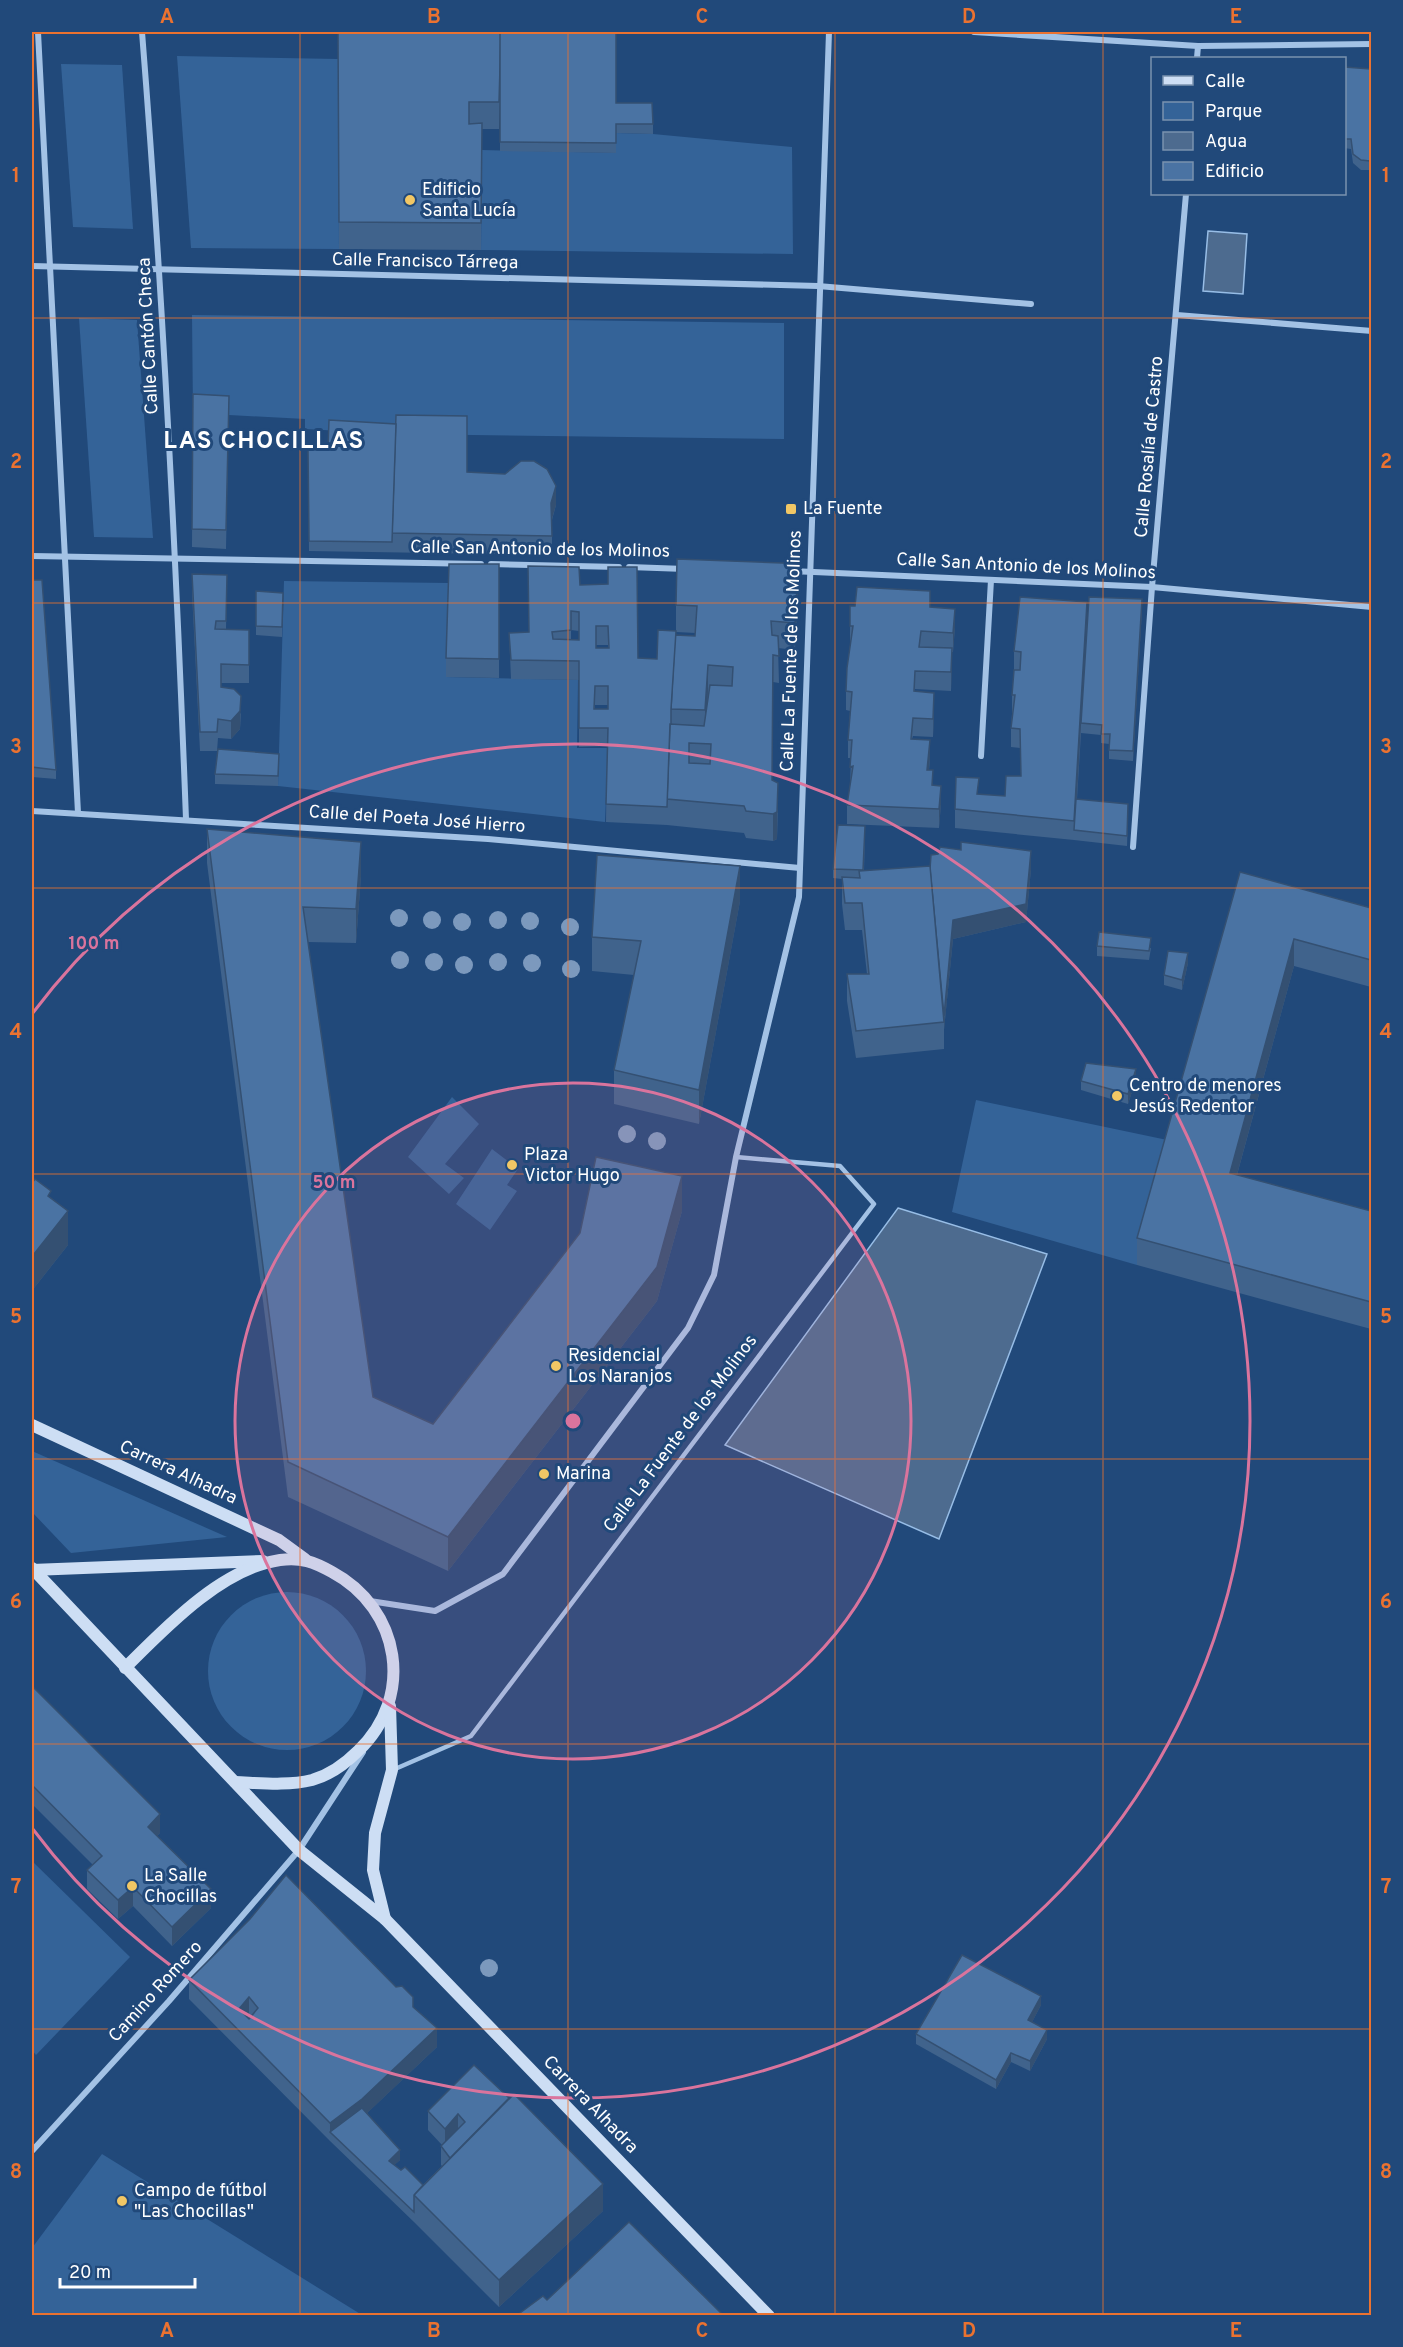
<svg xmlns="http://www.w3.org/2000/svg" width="1403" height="2347" font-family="Overpass,sans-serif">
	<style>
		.green { fill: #346398 }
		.water { fill: #4d6b8f; stroke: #97bde6; stroke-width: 1.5 }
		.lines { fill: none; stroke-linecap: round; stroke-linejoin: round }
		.lane { stroke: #a3c2e5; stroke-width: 4.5 }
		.street { stroke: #a3c2e5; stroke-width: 6 }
		.secondary { stroke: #cddef4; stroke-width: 12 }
		.tree { fill: #7c99bd }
		.wall { fill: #40638c; fill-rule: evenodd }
		.shaded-wall { fill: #345072 }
		.building { fill: #4a73a3; stroke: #345072; stroke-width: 1.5; fill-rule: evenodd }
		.grid { fill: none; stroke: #eb7230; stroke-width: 1.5; stroke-opacity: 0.55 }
		.ring { fill: none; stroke: #da749d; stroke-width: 3 }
		.poi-dot { fill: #f1c765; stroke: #21497a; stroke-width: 2 }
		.labels { text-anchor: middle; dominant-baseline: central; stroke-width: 6; stroke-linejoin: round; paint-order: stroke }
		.poi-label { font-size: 18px; fill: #fff; stroke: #21497a; text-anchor: start }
		.street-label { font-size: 18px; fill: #fff; stroke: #21497a }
		.district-label { font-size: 24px; font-weight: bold; letter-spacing: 1.5px; fill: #fff; stroke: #21497a }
		.centre { fill: #da749d; stroke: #21497a; stroke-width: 3 }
		.ring-label { font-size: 18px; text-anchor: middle; font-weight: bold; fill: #da749d; stroke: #21497a; stroke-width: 6; stroke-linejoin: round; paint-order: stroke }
		.neatline { fill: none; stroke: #eb7230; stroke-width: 2 }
		.grid-label { font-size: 20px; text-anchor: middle; font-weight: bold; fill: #eb7230 }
	</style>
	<rect width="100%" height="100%" fill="#21497a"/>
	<!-- green -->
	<g class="green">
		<path d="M177 56 338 59 339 249 191 248Z"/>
		<path d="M61 64 122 65 133 229 73 227Z"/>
		<path d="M616 133 653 134 792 147 793 254 481 250 482 150 616 153Z"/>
		<path d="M192 315 784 323V439L396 434 305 429V419L193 413Z"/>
		<path d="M79 318 137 320 153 538 94 537Z"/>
		<path d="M284 581 449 583 447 677 578 680 577 748H608L605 822 278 786Z"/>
		<path d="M452 1097 479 1124 445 1164 464 1178 449 1194 408 1157Z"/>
		<path d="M976 1100 1172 1141 1137 1265 952 1212Z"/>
		<path d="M492 1149 518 1169 507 1185 517 1191 490 1230 456 1204Z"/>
		<path d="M32 1451 227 1537 71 1553 32 1512Z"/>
		<circle cx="287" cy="1671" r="79"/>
		<path d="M32 1861 130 1957 36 2055 32 2050Z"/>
		<path d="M102 2154 362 2315H32V2248Z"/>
	</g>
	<!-- water -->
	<g class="water">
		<path d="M1208 231 1247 234 1243 294 1203 291Z"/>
		<path d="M898 1208 1047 1254 939 1539 725 1445Z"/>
	</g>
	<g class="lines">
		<!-- lane -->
		<path class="lane" d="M395 1769 471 1736 874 1204 840 1166 736 1157"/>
		<!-- street -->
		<g class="street">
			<path d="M38 32 78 813"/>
			<path d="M142 32C163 294 176 556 186 819"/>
			<path d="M974 32 1198 46 1372 44"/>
			<path d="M1197 58 1198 46"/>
			<path d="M32 266 818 286 1031 304"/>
			<path d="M1177 315 1372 331"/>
			<path d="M32 556 481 564"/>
			<path d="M491 564 619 567"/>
			<path d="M629 567 685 569"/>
			<path d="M791 571 1152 587 1372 607"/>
			<path d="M981 756 991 580"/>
			<path d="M32 811 488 839 800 868"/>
			<path d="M1133 847 1152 587 1186 194"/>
			<path d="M370 1601 435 1611 503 1574 688 1328 714 1275 736 1157 799 897 829 32"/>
			<path d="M32 2151 169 2001 299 1850 363 1752"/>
		</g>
		<!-- secondary -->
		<g class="secondary">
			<path d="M32 1425 279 1540 305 1559"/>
			<path d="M32 1568 299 1850 385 1919 769 2316"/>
			<path d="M32 1570 263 1561"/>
			<path d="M125 1668C165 1628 222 1568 280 1560 301 1557 314 1562 332 1572 401 1609 415 1697 358 1751 345 1764 330 1775 312 1780 287 1786 261 1783 235 1782"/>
			<path d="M385 1919 373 1870 375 1833 392 1770 390 1706"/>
		</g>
	</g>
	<!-- trees -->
	<g class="tree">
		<circle cx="399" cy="918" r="9"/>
		<circle cx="432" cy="920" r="9"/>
		<circle cx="498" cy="920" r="9"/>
		<circle cx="530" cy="921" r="9"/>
		<circle cx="462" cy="922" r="9"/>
		<circle cx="570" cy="927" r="9"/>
		<circle cx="400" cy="960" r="9"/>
		<circle cx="434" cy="962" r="9"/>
		<circle cx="498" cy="962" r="9"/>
		<circle cx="532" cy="963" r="9"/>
		<circle cx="464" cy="965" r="9"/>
		<circle cx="571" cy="969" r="9"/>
		<circle cx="627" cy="1134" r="9"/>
		<circle cx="657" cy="1141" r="9"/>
		<circle cx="489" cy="1968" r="9"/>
	</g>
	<!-- wall -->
	<g class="wall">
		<path d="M338 32 616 103 653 124V134L616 133V153L500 151V103L499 129H482L481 250 339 249Z"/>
		<path d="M1344 67 1371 69 1370 170H1361L1353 163 1351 149 1344 148Z"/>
		<path d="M193 394 229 396 226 549 192 547Z"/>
		<path d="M308 447 467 472 556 505 552 520V555L309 551Z"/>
		<path d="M499 564V678L446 677V658Z"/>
		<path d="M192 574 227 575 226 629 249 630V683H221V687L241 714 240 729 231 739 218 738 217 751H200L192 593Z"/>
		<path d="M32 580 56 770V779L32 777Z"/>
		<path d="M580 585 638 658 657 659 676 635 695 636 696 633 676 632V605L798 594 795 650 778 648 779 683 773 682 772 780 778 810 777 839 773 841 746 838 744 833 667 825 606 822 607 746 579 747V680L511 679 509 633 529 632ZM571 630 579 631V640L571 639ZM596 645H608V648H596ZM595 705H608V709H595Z"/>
		<path d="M256 591 283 593 282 637 256 635Z"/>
		<path d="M850 606 930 607 955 627 953 652H952L951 691 915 689V691L934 711 933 737 913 736 912 739 930 759 929 770 933 785 941 804 939 828 847 824V805L850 786 851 758H848V740L850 711 846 710V691L850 645Z"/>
		<path d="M1142 609 1133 761 1109 759V744L1101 743V735L1081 733 1077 799 1128 814 1127 846 1074 840 955 828V809L979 794 1005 796 1021 776 1020 748 1011 747V728L1012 714V695L1014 670V651L1087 620Z"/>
		<path d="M279 754 278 786 215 784V774Z"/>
		<path d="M207 829 361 876 356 943 308 942 373 1397 433 1424 682 1211 657 1301 448 1571 288 1497 207 863Z"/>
		<path d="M865 835 864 871 1031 869 1026 922 953 939 944 1030V1049L856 1058 847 1001V974H867L862 930H845L842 904V879L833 878V869Z"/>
		<path d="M1240 872 1371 908V987L1294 966 1237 1175 1371 1211V1329L1137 1265V1238Z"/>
		<path d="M740 901 699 1124 614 1104V1070L634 975 592 971V937Z"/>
		<path d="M1097 946 1151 948 1149 960 1097 956Z"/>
		<path d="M1188 963 1182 990 1164 985V975Z"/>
		<path d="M1136 1079 1128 1104 1081 1090V1081Z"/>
		<path d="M32 1183 51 1199 68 1245 34 1288 32 1286Z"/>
		<path d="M32 1686 160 1833 157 1836 211 1908 172 1946 133 1906 118 1919 87 1889V1870L93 1865 32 1804Z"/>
		<path d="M189 1980 413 2007 437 2047 367 2113 400 2160 394 2165 423 2185 442 2166 441 2165V2146L442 2145 428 2130V2111L474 2065 603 2211 499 2307 414 2222 330 2141 189 1999Z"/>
		<path d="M1041 2005 1032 2022 1047 2039 1030 2071 1011 2062 996 2089 916 2044V2034Z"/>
	</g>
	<!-- shaded-wall -->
	<g class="shaded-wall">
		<path d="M556 486V505L551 522V503Z"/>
		<path d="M798 567V594L795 650V623Z"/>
		<path d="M1142 599V609L1133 761V751Z"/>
		<path d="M1087 602V621L1075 830 1074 821Z"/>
		<path d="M955 609V627L953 652V633Z"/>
		<path d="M952 648V667L951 691V672Z"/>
		<path d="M708 665V692L705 737V710Z"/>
		<path d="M934 693V711L933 737V719Z"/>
		<path d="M241 696 240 729 231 739V721Z"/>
		<path d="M930 740V759L927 788V770Z"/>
		<path d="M778 783 777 839 773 841V814Z"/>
		<path d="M941 786V804L939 828V809Z"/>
		<path d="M361 842V876L356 943V909Z"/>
		<path d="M1031 851V869L1026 922 953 939 944 1030V1022L953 920Z"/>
		<path d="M740 866V901L699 1124V1090Z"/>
		<path d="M1294 939V966L1230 1200V1173Z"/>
		<path d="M1188 953V963L1182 990V980Z"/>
		<path d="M1136 1069V1079L1128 1104V1094Z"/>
		<path d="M682 1176V1211L657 1301 448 1571V1537Z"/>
		<path d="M68 1211V1245L34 1288V1254Z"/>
		<path d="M160 1814V1833L148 1846V1827Z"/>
		<path d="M133 1887V1906L118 1919V1900Z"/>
		<path d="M211 1889V1908L172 1946V1927Z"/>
		<path d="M1041 1996V2005L1028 2030V2020Z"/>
		<path d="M249 1997V2016L239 2028V2009Z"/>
		<path d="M437 2028V2047L362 2118 330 2132V2141V2123Z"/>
		<path d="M1047 2030V2039L1030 2071V2061Z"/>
		<path d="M1011 2053V2062L996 2089V2080Z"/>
		<path d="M458 2114V2133L445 2147V2129Z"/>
		<path d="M400 2150V2160L389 2170V2161Z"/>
		<path d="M603 2184V2211L499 2307V2280Z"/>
	</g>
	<!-- building -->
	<g class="building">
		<path d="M338 32H501L499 102H469V124L482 123 481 223 339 222Z"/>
		<path d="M500 32H616V103H652L653 124H616V143L500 142Z"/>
		<path d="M1344 67 1371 69V160L1370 161 1361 160 1353 154 1351 139H1344Z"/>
		<path d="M193 394 229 396 226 530 192 529Z"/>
		<path d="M396 415 467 416V472L505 474 521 461H534L547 469 556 486 551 503 552 536 392 533Z"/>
		<path d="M329 420 396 424 392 542 309 541 308 447 328 448Z"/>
		<path d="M677 559 782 563 795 564 798 567 795 623 771 621 772 635 778 636 779 656 773 655 772 780 778 783 777 812 773 814 746 811 744 806 667 799 670 724 704 726 710 685 732 686 733 667 708 665 705 710 671 709 675 635 695 636 697 606 676 605ZM689 743 711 744 710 764 689 763Z"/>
		<path d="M449 564H499V659L446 658Z"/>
		<path d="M528 566 579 567 580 585 608 584V567H637L638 658 657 659 658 630 676 631 671 709V724H670L667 807 606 804 608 728H579V661L511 660 509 633 529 632ZM571 611 579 612V640L553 639 552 632 571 630ZM596 626H608L609 648H596ZM595 686H608V709H594Z"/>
		<path d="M192 574 227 575 226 621H216L215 629 249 630V665L221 664V687L234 689 241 696 240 711 231 721 218 719 217 732H200Z"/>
		<path d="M32 580H42L56 770 32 767Z"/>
		<path d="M857 587 930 591V607L955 609 953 633 921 631 919 647 952 648 951 672 915 671 914 691 934 693 933 719 913 718 911 739 930 740 927 770H933L932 785 941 786 939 809 847 805 853 766 850 767 852 740H848L852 692 846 691 847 668 853 626H850V606H855Z"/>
		<path d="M256 591 283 593 282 627 256 626Z"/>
		<path d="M1020 597 1087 602 1074 821 955 809 956 777 979 778 977 794 1005 796 1006 776H1021L1020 729 1011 728 1015 695H1012L1014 670H1020L1021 652 1014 651Z"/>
		<path d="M1089 597 1142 599 1133 751 1109 750 1110 734H1101L1102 725 1081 723Z"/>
		<path d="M218 749 279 754 278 776 215 774Z"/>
		<path d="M1076 799 1128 804 1127 836 1074 830Z"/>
		<path d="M838 825 865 826 863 870 833 869Z"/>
		<path d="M207 829 361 842 356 909 303 907 373 1397 433 1424 580 1233 596 1157 682 1176 657 1267 448 1537 288 1462Z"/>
		<path d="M961 842 1031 851 1026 904 953 920 944 1016 930 869 931 855 938 854 940 847 961 850Z"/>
		<path d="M597 855 740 866 699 1090 614 1070 641 941 592 937Z"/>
		<path d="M930 866 944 1022 856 1031 847 974H869L862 903H845L842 877 860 878 859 871Z"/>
		<path d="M1240 872 1371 908V960L1294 939 1230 1173 1371 1211V1302L1137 1238Z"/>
		<path d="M1099 932 1151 938 1149 951 1097 946Z"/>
		<path d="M1168 951 1188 953 1182 980 1164 975Z"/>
		<path d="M1086 1063 1136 1069 1128 1094 1081 1081Z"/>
		<path d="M35 1179 51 1191 48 1196 68 1211 34 1254 32 1252V1183Z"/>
		<path d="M32 1686 160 1814 148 1827 211 1889 172 1927 133 1887 118 1900 87 1870 102 1856 32 1785Z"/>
		<path d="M286 1875 396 1987 402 1986 413 1997V2007L437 2028 362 2099 330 2123 189 1980 250 1919ZM249 1997 258 2008 249 2019 239 2009Z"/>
		<path d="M962 1955 1041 1996 1028 2020 1047 2030 1030 2061 1011 2053 996 2080 916 2034Z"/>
		<path d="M474 2065 509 2098 450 2158 441 2146 465 2122 458 2114 445 2129 428 2111Z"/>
		<path d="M514 2094 603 2184 499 2280 414 2195Z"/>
		<path d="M362 2108 400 2150 389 2161 401 2170 405 2167 423 2185 414 2195V2212L330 2132Z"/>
		<path d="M629 2222 724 2316H523L520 2313 543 2296 547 2300Z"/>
	</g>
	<!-- grid -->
	<path class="grid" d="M300 32V2316M568 32V2316M835 32V2316M1103 32V2316M32 318H1372M32 603H1372M32 888H1372M32 1174H1372M32 1459H1372M32 1744H1372M32 2029H1372"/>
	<!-- distance rings -->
	<circle cx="573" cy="1421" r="338" fill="#da749d" fill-opacity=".12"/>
	<g class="ring">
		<circle cx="573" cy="1421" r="338"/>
		<path d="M32 1014A677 677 0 1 1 32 1828"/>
	</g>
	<!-- markers -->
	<g class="poi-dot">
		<circle cx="410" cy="200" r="6"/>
		<rect x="785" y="503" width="12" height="12" rx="3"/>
		<circle cx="1117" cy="1096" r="6"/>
		<circle cx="512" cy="1165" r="6"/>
		<circle cx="556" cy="1366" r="6"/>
		<circle cx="544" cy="1474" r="6"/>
		<circle cx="132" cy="1886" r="6"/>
		<circle cx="122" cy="2201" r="6"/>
	</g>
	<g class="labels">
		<!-- poi labels -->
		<g class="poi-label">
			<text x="422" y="190">Edificio<tspan x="422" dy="21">Santa Lucía</tspan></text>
			<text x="803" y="509">La Fuente</text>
			<text x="1129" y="1086">Centro de menores<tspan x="1129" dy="21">Jesús Redentor</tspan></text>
			<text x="524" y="1155">Plaza<tspan x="524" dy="21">Victor Hugo</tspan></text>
			<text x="568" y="1356">Residencial<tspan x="568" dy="21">Los Naranjos</tspan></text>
			<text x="556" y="1474">Marina</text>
			<text x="144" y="1876">La Salle<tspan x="144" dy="21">Chocillas</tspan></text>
			<text x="134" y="2191">Campo de fútbol<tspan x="134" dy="21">"Las Chocillas"</tspan></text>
		</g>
		<!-- street labels -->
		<g class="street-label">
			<text transform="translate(425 262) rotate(1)">Calle Francisco Tárrega</text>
			<text transform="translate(149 336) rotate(-93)">Calle Cantón Checa</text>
			<text transform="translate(1150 447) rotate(-85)">Calle Rosalía de Castro</text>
			<text transform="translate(540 550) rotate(1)">Calle San Antonio de los Molinos</text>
			<text transform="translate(1026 567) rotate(3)">Calle San Antonio de los Molinos</text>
			<text transform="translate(792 651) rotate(-88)">Calle La Fuente de los Molinos</text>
			<text transform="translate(417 820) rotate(4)">Calle del Poeta José Hierro</text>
			<text transform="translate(681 1434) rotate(-53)">Calle La Fuente de los Molinos</text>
			<text transform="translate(178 1473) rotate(25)">Carrera Alhadra</text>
			<text transform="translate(156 1992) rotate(-48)">Camino Romero</text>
			<text transform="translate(590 2105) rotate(46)">Carrera Alhadra</text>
		</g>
		<!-- district labels -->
		<g class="district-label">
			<text x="264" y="442">LAS CHOCILLAS</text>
		</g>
	</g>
	<circle cx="573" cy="1421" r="9" class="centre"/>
	<g class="ring-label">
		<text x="94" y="949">100 m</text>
		<text x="334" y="1188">50 m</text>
	</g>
	<!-- border -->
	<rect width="1403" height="2347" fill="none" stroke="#21497a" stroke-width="66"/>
	<!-- legend -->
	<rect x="1151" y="57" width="195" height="138" fill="#21497a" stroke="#7a92af" stroke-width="1.5"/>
	<rect x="1163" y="76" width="30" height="9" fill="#cddef4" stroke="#7a92af" stroke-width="1.5"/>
	<text x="1205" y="87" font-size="18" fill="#ffffff">Calle</text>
	<rect x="1163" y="102" width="30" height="18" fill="#346398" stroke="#7a92af" stroke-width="1.5"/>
	<text x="1205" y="117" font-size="18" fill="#ffffff">Parque</text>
	<rect x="1163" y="132" width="30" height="18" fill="#4d6b8f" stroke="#7a92af" stroke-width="1.5"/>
	<text x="1205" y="147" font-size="18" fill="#ffffff">Agua</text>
	<rect x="1163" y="162" width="30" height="18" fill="#4a73a3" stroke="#7a92af" stroke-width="1.5"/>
	<text x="1205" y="177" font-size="18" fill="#ffffff">Edificio</text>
	<!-- scale -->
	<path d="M60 2278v9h135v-9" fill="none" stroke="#ffffff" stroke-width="3"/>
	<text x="69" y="2278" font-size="18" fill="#ffffff" stroke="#21497a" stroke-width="4.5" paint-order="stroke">20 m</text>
	<rect x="33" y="33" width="1337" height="2281" class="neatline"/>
	<g class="grid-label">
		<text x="167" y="23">A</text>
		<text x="434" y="23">B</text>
		<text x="702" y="23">C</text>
		<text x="969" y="23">D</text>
		<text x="1236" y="23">E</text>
		<text x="16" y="182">1</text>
		<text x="1386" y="182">1</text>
		<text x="16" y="468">2</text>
		<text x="1386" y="468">2</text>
		<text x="16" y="753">3</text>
		<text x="1386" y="753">3</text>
		<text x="16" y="1038">4</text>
		<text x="1386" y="1038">4</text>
		<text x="16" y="1323">5</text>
		<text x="1386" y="1323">5</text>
		<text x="16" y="1608">6</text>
		<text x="1386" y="1608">6</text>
		<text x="16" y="1893">7</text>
		<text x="1386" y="1893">7</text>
		<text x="16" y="2178">8</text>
		<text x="1386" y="2178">8</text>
		<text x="167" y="2337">A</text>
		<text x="434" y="2337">B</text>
		<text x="702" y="2337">C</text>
		<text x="969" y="2337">D</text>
		<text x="1236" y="2337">E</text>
	</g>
</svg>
